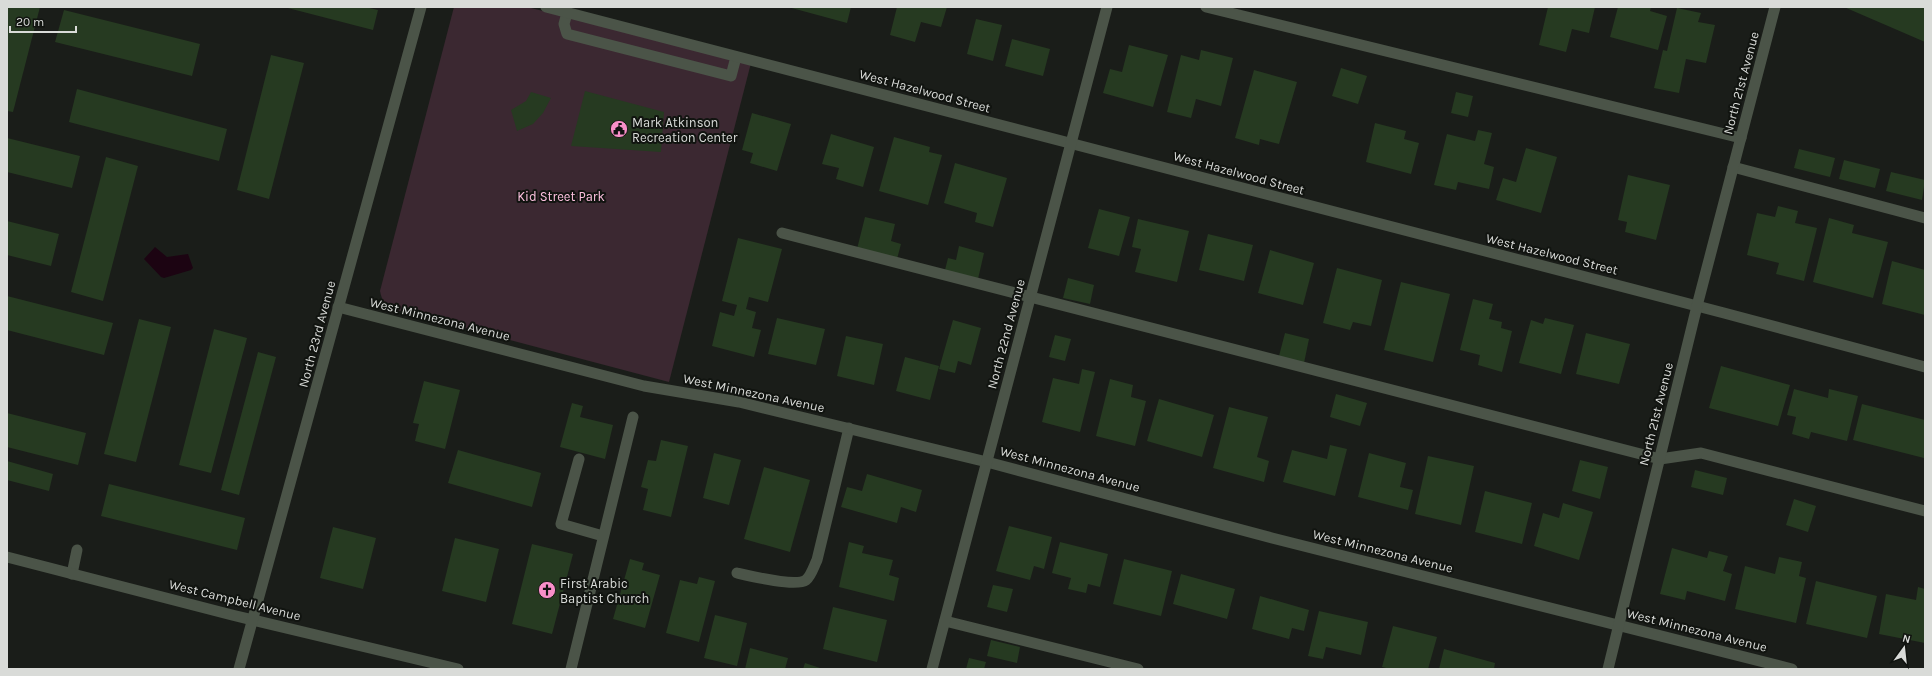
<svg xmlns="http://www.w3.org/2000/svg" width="1932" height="676" font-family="Karla,sans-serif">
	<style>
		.green { fill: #3b2831 }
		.water { fill: #1c0412 }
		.building { fill: #263a21 }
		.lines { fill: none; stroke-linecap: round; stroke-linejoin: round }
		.service { stroke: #4b5448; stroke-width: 11 }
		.minor { stroke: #4b5448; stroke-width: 11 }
		.tertiary { stroke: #4b5448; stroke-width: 11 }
		.labels { text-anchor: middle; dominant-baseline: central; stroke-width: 4; stroke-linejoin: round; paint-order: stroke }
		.street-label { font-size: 13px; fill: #d9dbd8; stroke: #111410 }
		.poi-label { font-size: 13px; fill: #d9dbd8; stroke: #111410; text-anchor: start }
		.park-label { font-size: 13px; fill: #fdc0df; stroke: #111410 }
	</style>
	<rect width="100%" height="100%" fill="#1a1d19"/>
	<!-- green -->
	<path class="green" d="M454 7H527L751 63 669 382 393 309C385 305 382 301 380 291Z"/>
	<!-- water -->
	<path class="water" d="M155 247 167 257 188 254 193 268 191 270 164 278 161 277 144 259Z"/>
	<!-- building -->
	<g class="building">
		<path d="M7 7H40L13 112 7 111Z"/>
		<path d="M284 7H365L378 10 373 30Z"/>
		<path d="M788 7H851L847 23Z"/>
		<path d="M897 7H947L941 27 921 22 915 42 890 35Z"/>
		<path d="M1548 7H1595L1589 33 1572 29 1566 52 1539 45Z"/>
		<path d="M1618 7H1651L1650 11 1667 16 1658 50 1610 37Z"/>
		<path d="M1844 7H1925V42Z"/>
		<path d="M1677 8 1701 13 1698 22 1715 25 1706 63 1686 59 1679 93 1654 88 1663 50 1667 51Z"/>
		<path d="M64 10 200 44 192 76 55 42Z"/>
		<path d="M976 19 1002 25 993 61 967 54Z"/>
		<path d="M1012 39 1050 49 1043 76 1005 66Z"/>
		<path d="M1129 45 1168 55 1153 107 1103 93 1110 69 1122 72Z"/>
		<path d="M1201 50 1233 58 1221 106 1196 99 1191 118 1167 112 1181 55 1199 60Z"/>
		<path d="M271 55 304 63 269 199 237 190Z"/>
		<path d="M1341 68 1367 76 1358 104 1332 96Z"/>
		<path d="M1254 70 1297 82 1279 144 1260 139 1259 145 1235 138Z"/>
		<path d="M77 89 227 129 219 161 69 122Z"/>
		<path d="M585 91 664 112 661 152 571 146Z"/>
		<path d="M531 92 551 98 543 113 533 124 517 131 511 110 526 101Z"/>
		<path d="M1456 92 1473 96 1468 117 1451 113Z"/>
		<path d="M752 113 791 124 777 171 750 163 753 153 742 150Z"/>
		<path d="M1375 123 1406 131 1404 139 1419 143 1411 174 1366 162Z"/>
		<path d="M1478 130 1492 133 1484 164 1494 167 1489 189 1458 182 1456 190 1434 185 1447 134 1475 141Z"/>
		<path d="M831 134 874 147 863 187 836 179 839 168 822 164Z"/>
		<path d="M894 137 930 147 929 152 942 155 928 205 879 191Z"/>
		<path d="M7 138 80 156 72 188 7 172Z"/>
		<path d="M1526 148 1557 157 1541 213 1496 200 1503 178 1516 182Z"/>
		<path d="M1799 149 1835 158 1830 177 1794 168Z"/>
		<path d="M106 157 138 166 103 301 71 292Z"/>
		<path d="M1844 160 1880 169 1875 188 1839 179Z"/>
		<path d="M955 163 1007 178 993 227 975 222 977 213 944 203Z"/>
		<path d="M1891 172 1925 180 1922 200 1886 191Z"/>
		<path d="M1628 175 1670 185 1656 240 1625 232 1627 222 1618 220Z"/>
		<path d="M1778 206 1798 211 1795 223 1817 228 1804 281 1776 274 1779 263 1747 255 1757 213 1775 217Z"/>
		<path d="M1099 209 1130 217 1119 256 1088 248Z"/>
		<path d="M865 217 895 224 891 241 901 244 897 259 857 249Z"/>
		<path d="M1829 218 1854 225 1852 233 1888 242 1873 298 1813 282Z"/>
		<path d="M1138 219 1189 231 1177 282 1135 272 1141 249 1132 247Z"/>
		<path d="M7 221 59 234 51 266 7 255Z"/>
		<path d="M1208 234 1253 245 1244 281 1199 270Z"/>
		<path d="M738 238 782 249 768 302 749 297 746 309 756 312 752 328 761 330 754 357 712 346 720 312 734 316 737 305 722 301Z"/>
		<path d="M959 246 984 253 978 279 945 270 948 258 956 260Z"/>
		<path d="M1270 250 1314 263 1303 305 1258 293Z"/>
		<path d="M1892 261 1925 270V315L1882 304Z"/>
		<path d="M1337 268 1382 280 1371 326 1353 322 1350 330 1323 323Z"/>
		<path d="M1068 278 1094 285 1090 304 1063 298Z"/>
		<path d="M1401 282 1450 294 1433 362 1384 350Z"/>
		<path d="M7 296 113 323 104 355 7 330Z"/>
		<path d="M1473 299 1493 304 1489 319 1502 322 1501 328 1512 331 1502 372 1478 365 1480 355 1460 350Z"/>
		<path d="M777 318 825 329 816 365 768 354Z"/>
		<path d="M1545 318 1574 325 1561 374 1519 363 1531 320 1543 324Z"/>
		<path d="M139 319 171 327 136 462 104 454Z"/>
		<path d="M953 320 981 328 971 365 958 361 955 373 939 369Z"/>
		<path d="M214 329 247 338 211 473 179 465Z"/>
		<path d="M1285 333 1309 339 1304 363 1279 356Z"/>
		<path d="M1586 333 1630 344 1619 384 1576 374Z"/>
		<path d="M1055 335 1071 339 1065 361 1049 357Z"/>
		<path d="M846 336 883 344 874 385 837 376Z"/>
		<path d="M258 352 276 357 239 495 221 490Z"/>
		<path d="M905 357 939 366 930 400 896 391Z"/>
		<path d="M1721 366 1790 385 1778 426 1709 408Z"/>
		<path d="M1082 369 1095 372 1080 432 1042 422 1053 378 1079 384Z"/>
		<path d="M1110 379 1133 385 1131 397 1146 401 1135 446 1096 436Z"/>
		<path d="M424 381 460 390 445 449 415 441 419 424 413 423Z"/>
		<path d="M1794 389 1828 398 1829 389 1858 396 1847 441 1811 432 1809 439 1792 434 1796 417 1787 415Z"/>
		<path d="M1336 394 1367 403 1360 426 1330 417Z"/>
		<path d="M1159 399 1214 415 1202 457 1147 441Z"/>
		<path d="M572 403 583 406 580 417 613 425 605 459 560 447Z"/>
		<path d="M1862 404 1925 420 1924 458 1853 440Z"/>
		<path d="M1229 407 1268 417 1257 457 1269 461 1264 482 1213 468Z"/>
		<path d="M7 413 86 433 78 465 7 447Z"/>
		<path d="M661 440 688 446 671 517 643 510 648 489 641 487 648 460 656 461Z"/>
		<path d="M1330 445 1347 449 1335 496 1283 482 1292 450 1327 459Z"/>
		<path d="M458 450 541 473 532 507 448 483Z"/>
		<path d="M714 453 741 460 729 505 703 498Z"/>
		<path d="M1369 453 1406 463 1400 487 1413 490 1408 510 1358 497Z"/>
		<path d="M1428 456 1474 466 1461 525 1415 514Z"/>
		<path d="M1580 460 1608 467 1600 499 1572 491Z"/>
		<path d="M7 461 53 474 49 491 7 480Z"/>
		<path d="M764 467 810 480 790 552 744 539Z"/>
		<path d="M1695 470 1727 478 1723 495 1691 487Z"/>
		<path d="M867 474 922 490 916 512 901 507 897 523 841 507 847 487 862 491Z"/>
		<path d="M109 484 245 518 237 550 101 516Z"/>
		<path d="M1485 491 1532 503 1522 544 1475 532Z"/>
		<path d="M1794 499 1816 506 1808 532 1786 525Z"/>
		<path d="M1563 503 1593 512 1579 560 1534 546 1543 513 1559 518Z"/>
		<path d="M1009 526 1052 537 1044 569 1034 566 1030 580 996 571Z"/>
		<path d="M333 527 376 538 363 589 320 578Z"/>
		<path d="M455 538 499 549 486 602 442 591Z"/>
		<path d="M849 542 864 546 862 553 893 560 889 575 899 578 894 601 839 587Z"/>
		<path d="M1060 542 1108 554 1100 587 1088 584 1086 593 1068 589 1071 578 1052 573Z"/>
		<path d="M532 544 573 554 552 634 512 624Z"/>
		<path d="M1672 548 1707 558 1709 551 1728 556 1723 571 1732 574 1725 601 1687 591 1685 600 1660 594Z"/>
		<path d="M1779 557 1802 562 1799 576 1806 578 1796 623 1735 609 1745 566 1775 574Z"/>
		<path d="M630 559 644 563 642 570 660 575 645 628 613 619Z"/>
		<path d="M1124 559 1172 571 1161 616 1113 604Z"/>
		<path d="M1181 574 1235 589 1227 619 1173 604Z"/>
		<path d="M699 577 715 581 699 642 666 633 680 580 697 584Z"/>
		<path d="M1816 581 1877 596 1867 638 1806 624Z"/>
		<path d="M993 585 1013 589 1007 612 987 607Z"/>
		<path d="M1918 587 1925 589V643L1879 634 1886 594 1916 600Z"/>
		<path d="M1260 596 1309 610 1304 631 1292 628 1289 639 1252 629Z"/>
		<path d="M833 607 887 620 877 662 823 649Z"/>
		<path d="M1319 611 1368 622 1361 655 1326 647 1323 659 1308 656Z"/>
		<path d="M715 615 747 623 737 666 704 658Z"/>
		<path d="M1393 626 1437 637 1428 669H1390L1382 667Z"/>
		<path d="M991 640 1020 647 1017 663 987 656Z"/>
		<path d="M750 648 788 658 785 669H745Z"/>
		<path d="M1444 649 1495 663 1494 669H1439Z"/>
		<path d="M969 658 986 662 984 669H966Z"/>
		<path d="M805 663 823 669H803Z"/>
	</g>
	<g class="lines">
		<!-- service -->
		<g class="service">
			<path d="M1206 7 1741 138"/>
			<path d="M567 13 564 24 567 34 731 76 736 57"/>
			<path d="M1733 167 1925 218"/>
			<path d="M782 233 1660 459 1701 453 1925 511"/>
			<path d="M579 459 561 524 603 536"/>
			<path d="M737 573C750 576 796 587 806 580 811 576 814 566 817 560L849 428"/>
			<path d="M72 574 77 550"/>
			<path d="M945 621 1138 669"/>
			<path d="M571 669 633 417"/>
		</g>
		<!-- minor -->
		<g class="minor">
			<path d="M546 7 1724 313 1925 367"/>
			<path d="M338 307 644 386 739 402 987 462 1272 538 1792 669"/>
			<path d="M932 669 1107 7"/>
			<path d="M1608 669 1697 306 1775 7"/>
		</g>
		<!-- tertiary -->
		<g class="tertiary">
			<path d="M7 557 232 615 458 669"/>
			<path d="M239 669 421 7"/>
		</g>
	</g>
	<!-- icons -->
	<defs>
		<symbol id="civic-disc" viewBox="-11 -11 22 22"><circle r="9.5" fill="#f98fc9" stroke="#111410"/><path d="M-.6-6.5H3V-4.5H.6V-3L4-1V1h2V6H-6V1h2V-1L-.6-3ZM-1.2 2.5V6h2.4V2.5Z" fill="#111"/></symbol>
		<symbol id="church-disc" viewBox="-11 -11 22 22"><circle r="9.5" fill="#f98fc9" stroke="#111410"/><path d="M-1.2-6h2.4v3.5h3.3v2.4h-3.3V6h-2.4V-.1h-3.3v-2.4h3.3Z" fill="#111"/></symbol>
	</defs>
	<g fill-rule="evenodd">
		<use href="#civic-disc" x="609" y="119" width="20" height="20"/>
		<use href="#church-disc" x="537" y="580" width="20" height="20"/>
	</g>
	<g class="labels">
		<!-- street labels -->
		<g class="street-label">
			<text transform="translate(1741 83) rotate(-75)">North 21st Avenue</text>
			<text transform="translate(925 91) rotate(15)">West Hazelwood Street</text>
			<text transform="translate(1239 173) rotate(15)">West Hazelwood Street</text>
			<text transform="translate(1552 254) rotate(14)">West Hazelwood Street</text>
			<text transform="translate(440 319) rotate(14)">West Minnezona Avenue</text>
			<text transform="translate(317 334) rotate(-75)">North 23rd Avenue</text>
			<text transform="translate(1006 334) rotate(-75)">North 22nd Avenue</text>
			<text transform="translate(754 393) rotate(12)">West Minnezona Avenue</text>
			<text transform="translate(1656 414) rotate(-76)">North 21st Avenue</text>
			<text transform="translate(1070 469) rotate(15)">West Minnezona Avenue</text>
			<text transform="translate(1383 551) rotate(14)">West Minnezona Avenue</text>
			<text transform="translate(235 600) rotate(14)">West Campbell Avenue</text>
			<text transform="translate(1697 630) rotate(14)">West Minnezona Avenue</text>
		</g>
		<!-- poi labels -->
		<g class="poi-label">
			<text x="632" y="122">Mark Atkinson<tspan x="632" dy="15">Recreation Center</tspan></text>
			<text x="560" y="583">First Arabic<tspan x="560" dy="15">Baptist Church</tspan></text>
		</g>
		<!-- park labels -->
		<g class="park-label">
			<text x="561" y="196">Kid Street Park</text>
		</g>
	</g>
	<!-- border -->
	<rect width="1932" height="676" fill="none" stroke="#d9dbd8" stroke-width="16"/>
	<!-- north arrow -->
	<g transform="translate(1904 648) rotate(15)" stroke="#111410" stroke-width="3" paint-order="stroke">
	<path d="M0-3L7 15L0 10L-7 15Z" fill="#d9dbd8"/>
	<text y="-6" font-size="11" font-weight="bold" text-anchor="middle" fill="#d9dbd8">N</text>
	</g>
	<!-- scale -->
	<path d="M10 26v6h66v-6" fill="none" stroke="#d9dbd8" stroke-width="2"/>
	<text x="16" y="26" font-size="12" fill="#d9dbd8" stroke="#111410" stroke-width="3" paint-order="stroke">20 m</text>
</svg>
